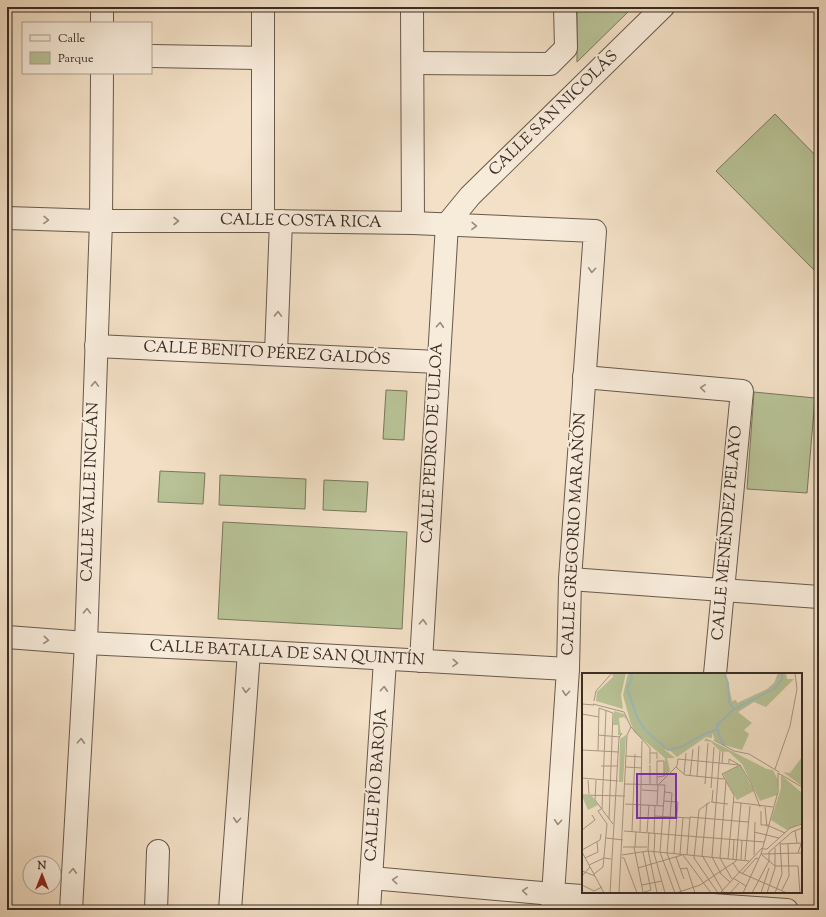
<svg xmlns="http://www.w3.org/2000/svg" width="826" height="917" font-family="'Sorts Mill Goudy',serif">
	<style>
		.green { fill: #b8c397; stroke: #79785e }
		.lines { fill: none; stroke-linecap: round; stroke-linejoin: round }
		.minor-casing { stroke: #68594d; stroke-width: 24 }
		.minor { stroke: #f7ebda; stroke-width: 22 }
		.oneway { stroke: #988c80 }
		.labels { text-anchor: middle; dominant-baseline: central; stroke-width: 4; stroke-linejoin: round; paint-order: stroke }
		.street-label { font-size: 16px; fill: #3a2c25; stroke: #f7ebda }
		.inset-river { fill: none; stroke: #9ebbbe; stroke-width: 2 }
		.inset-road { fill: none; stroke: #a99886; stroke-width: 1 }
		.view { fill: #7b2cbf; fill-opacity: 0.15; stroke: #7b2cbf; stroke-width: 2 }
		.inset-edge { fill: none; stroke: #3a2c25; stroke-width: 2 }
	</style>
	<rect width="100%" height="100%" fill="#f3e0c6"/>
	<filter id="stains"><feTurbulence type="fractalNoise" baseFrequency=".005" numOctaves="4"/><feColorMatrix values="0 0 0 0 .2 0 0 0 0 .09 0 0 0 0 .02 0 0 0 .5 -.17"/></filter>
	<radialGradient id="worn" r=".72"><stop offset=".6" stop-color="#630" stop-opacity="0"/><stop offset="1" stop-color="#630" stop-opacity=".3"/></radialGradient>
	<!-- green -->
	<g class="green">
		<path d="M577 7H633L577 62Z"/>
		<path d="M775 114 819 159V275L716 171Z"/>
		<path d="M386 390 407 391 404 440 383 439Z"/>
		<path d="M754 392 815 398 807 493 747 489Z"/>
		<path d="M160 471 205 473 203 504 158 502Z"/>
		<path d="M220 475 306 479 305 509 219 505Z"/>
		<path d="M324 480 368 482 366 512 323 510Z"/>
		<path d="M223 522 407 532 402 629 218 619Z"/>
	</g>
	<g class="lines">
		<defs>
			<g id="minor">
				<path d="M263 7V221"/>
				<path d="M412 7 413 223"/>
				<path d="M102 23V7"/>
				<path d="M151 56 263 58"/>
				<path d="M413 63 550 64 566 48 565 7"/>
				<path d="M7 218 101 221H263L413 223 595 231 570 579 568 669 552 910"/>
				<path d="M96 346 438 362"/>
				<path d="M276 353 281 221"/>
				<path d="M584 377 742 391 715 674"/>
				<path d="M570 579 819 597"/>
				<path d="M7 637 86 643 230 650 568 669"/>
				<path d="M421 661 447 224 470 196 663 7"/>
				<path d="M371 878 553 894 787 910"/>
				<path d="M71 910 86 643 101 221 102 73"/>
				<path d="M156 910 158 851"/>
				<path d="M230 910 249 652"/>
				<path d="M369 910 385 660"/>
			</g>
		</defs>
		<!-- minor casing -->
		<use href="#minor" class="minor-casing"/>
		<!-- minor -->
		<use href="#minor" class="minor"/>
	</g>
	<!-- one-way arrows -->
	<defs><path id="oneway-chevron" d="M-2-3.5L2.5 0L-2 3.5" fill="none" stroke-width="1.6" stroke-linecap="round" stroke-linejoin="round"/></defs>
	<g class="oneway">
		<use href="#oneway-chevron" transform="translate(46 220) rotate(2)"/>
		<use href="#oneway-chevron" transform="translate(176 221)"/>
		<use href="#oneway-chevron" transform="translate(474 226) rotate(2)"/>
		<use href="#oneway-chevron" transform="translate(592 270) rotate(94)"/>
		<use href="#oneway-chevron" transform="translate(278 314) rotate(-88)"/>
		<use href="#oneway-chevron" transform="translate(440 325) rotate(-86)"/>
		<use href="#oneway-chevron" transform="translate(95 384) rotate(-88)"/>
		<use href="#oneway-chevron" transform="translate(703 388) rotate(-175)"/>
		<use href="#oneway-chevron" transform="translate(87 611) rotate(-88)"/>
		<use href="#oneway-chevron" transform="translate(423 622) rotate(-87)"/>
		<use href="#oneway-chevron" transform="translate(46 640) rotate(5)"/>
		<use href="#oneway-chevron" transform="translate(455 663) rotate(3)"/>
		<use href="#oneway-chevron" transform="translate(384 689) rotate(-86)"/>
		<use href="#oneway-chevron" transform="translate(246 690) rotate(94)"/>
		<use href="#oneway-chevron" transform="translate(566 693) rotate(94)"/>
		<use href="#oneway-chevron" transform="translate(81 741) rotate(-87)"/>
		<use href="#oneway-chevron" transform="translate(237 820) rotate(94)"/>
		<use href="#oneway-chevron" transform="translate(558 822) rotate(94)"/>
		<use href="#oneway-chevron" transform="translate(73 871) rotate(-87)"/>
		<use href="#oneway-chevron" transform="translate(395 880) rotate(-175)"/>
		<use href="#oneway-chevron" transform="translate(525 891) rotate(-175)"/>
	</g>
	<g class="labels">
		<!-- street labels -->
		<g class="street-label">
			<text transform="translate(554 114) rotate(-44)">CALLE SAN NICOLÁS</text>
			<text transform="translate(301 222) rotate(1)">CALLE COSTA RICA</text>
			<text transform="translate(267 354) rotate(3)">CALLE BENITO PÉREZ GALDÓS</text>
			<text transform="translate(433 443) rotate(-87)">CALLE PEDRO DE ULLOA</text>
			<text transform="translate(91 492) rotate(-88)">CALLE VALLE INCLÁN</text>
			<text transform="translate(728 533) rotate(-85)">CALLE MENÉNDEZ PELAYO</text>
			<text transform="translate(575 534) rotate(-87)">CALLE GREGORIO MARAÑÓN</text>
			<text transform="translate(287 654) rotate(3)">CALLE BATALLA DE SAN QUINTÍN</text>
			<text transform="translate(377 785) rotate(-86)">CALLE PÍO BAROJA</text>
		</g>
	</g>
	<!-- overview -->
	<g transform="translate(582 673)">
		<rect width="220" height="220" fill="#f3e0c6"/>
		<path d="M30 0H44L39 22 41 36 14 28 15 19 31 4ZM46 0H144L150 28 154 27 155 30 185 16 192 10 196 0H204L205 6H212L184 34 172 29 156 39 170 50 162 57 167 61 160 77 142 72 133 67 130 60V65L124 64 95 84 83 73V77L93 85H85L88 98 82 104 83 85 52 59 48 48 41 22ZM32 38 42 41 45 47 42 44 37 45 39 62H36V52H31ZM44 62 41 109H37L38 66ZM124 65 185 96 191 97 196 107 195 122 178 128 160 91 147 79 138 78 129 69 122 68ZM220 84V113L201 99 208 100ZM158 92 172 118 155 127 141 101ZM199 102 220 120V150L205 157 189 147 199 115ZM0 123H10L16 132 6 137Z" fill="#b8c397"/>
		<path class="inset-river" d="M49 0 50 5 45 15 55 44 63 57 86 77 99 74 124 60 135 57M142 0 146 10 147 29 151 35M143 72 138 66 135 52 152 36 192 16 200 6V0"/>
		<path class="inset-road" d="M12 28 14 18 30 0M0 31 12 32M11 31 42 39 49 54 45 62 37 220M17 35 31 40 27 146M0 41 17 44M49 54 68 75V91M16 62 38 64M132 67 152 78 167 81 197 99M0 77 37 79M16 78 17 35M138 78 130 184 139 201 148 209M68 80H75V86M44 83 60 84M140 90 141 78M147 90V86L156 91M68 92V111M158 92 169 110 178 134M19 93H36M44 94 60 95M94 94 103 102 142 106M193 96 208 53 215 16 213 0M102 101 104 80M140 101 144 108 138 185 150 206M140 101 158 92M108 103 111 76M75 104 82 103V88H75V112M115 104 117 73M0 105 36 108M6 107 7 121M14 107 13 127 31 151M144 108 152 122 146 186M43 111 83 112 78 179 93 220M123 111 126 70M129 115 132 74M60 117 76 118M83 119 90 120 85 180 99 219M0 122 43 123M82 128 96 129 92 180M128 129 117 137 112 185 136 220M129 129 146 131M130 129 131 117M151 129 191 134M125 130 120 182 142 220M43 131 82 133M75 132 76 112 95 93 96 86 158 92M183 134 185 154M20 136 24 37M179 138V152H187M73 143 108 145M187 153 203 160M0 157 13 147 10 142M42 158 182 169M50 158 53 81M213 158 215 170M58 159 60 68M65 159 67 132M67 159 66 177 75 220M172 159 197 165M72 160 73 132M73 160 72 180 83 220M24 165 41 167M199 171 220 170M206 171 207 203M41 174H65M52 174 61 219M53 174 54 159M181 176H185L208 155 220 151M0 177 18 167 19 161M0 179 22 220M216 180 220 168M98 181 101 145M179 181 220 180M40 182 66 178 167 188M101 182 129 220M105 182 108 144 166 149M172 182 173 149M180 182 193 193H216L218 220M94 184 102 206M3 185 16 179 15 169M40 185H42L55 220M151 186 152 166M159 187 160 167M163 187 168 133M151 190 157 199 205 220M7 192 22 185 29 186M56 195 100 182M98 196 105 195 113 220M0 198 13 203M12 201 21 194 25 151 16 138 19 136M160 201 174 185 176 186M0 203 8 194M151 205 164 213M0 212 12 218 20 214M60 212 80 208M200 217 207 203M28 220 37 65 40 60M59 220 69 217 61 179M94 220 118 212 154 188 159 130M138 220 180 175M148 220 157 210M161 220 179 181 196 119V100L220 114M170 220 187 188V179L210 159 220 155M179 220 187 195M185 220 193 195V175M193 220 200 201 198 169"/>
		<path class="view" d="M55 101H94V145H55Z"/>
		<rect width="220" height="220" class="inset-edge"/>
	</g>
	<!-- margin -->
	<rect width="826" height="917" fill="none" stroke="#f3e0c6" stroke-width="24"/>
	<rect x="8" y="8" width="810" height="901" fill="none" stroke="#3a2c25" stroke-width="2"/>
	<rect x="12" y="12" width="802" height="893" fill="none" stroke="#3a2c25"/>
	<!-- legend -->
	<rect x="22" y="22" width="130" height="52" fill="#f7ebda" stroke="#ab9f92"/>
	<rect x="30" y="35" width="20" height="6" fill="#f7ebda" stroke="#ab9f92"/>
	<text x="58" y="42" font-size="12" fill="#3a2c25">Calle</text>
	<rect x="30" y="52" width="20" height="12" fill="#b8c397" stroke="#ab9f92"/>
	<text x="58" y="62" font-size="12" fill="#3a2c25">Parque</text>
	<!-- north arrow -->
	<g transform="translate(42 875)"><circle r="19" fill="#f7ebda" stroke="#ab9f92"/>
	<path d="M0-3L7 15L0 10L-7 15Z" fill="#8f2418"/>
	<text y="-6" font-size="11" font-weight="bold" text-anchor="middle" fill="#3a2c25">N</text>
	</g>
	<rect width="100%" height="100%" filter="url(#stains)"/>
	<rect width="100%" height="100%" fill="url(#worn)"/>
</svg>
